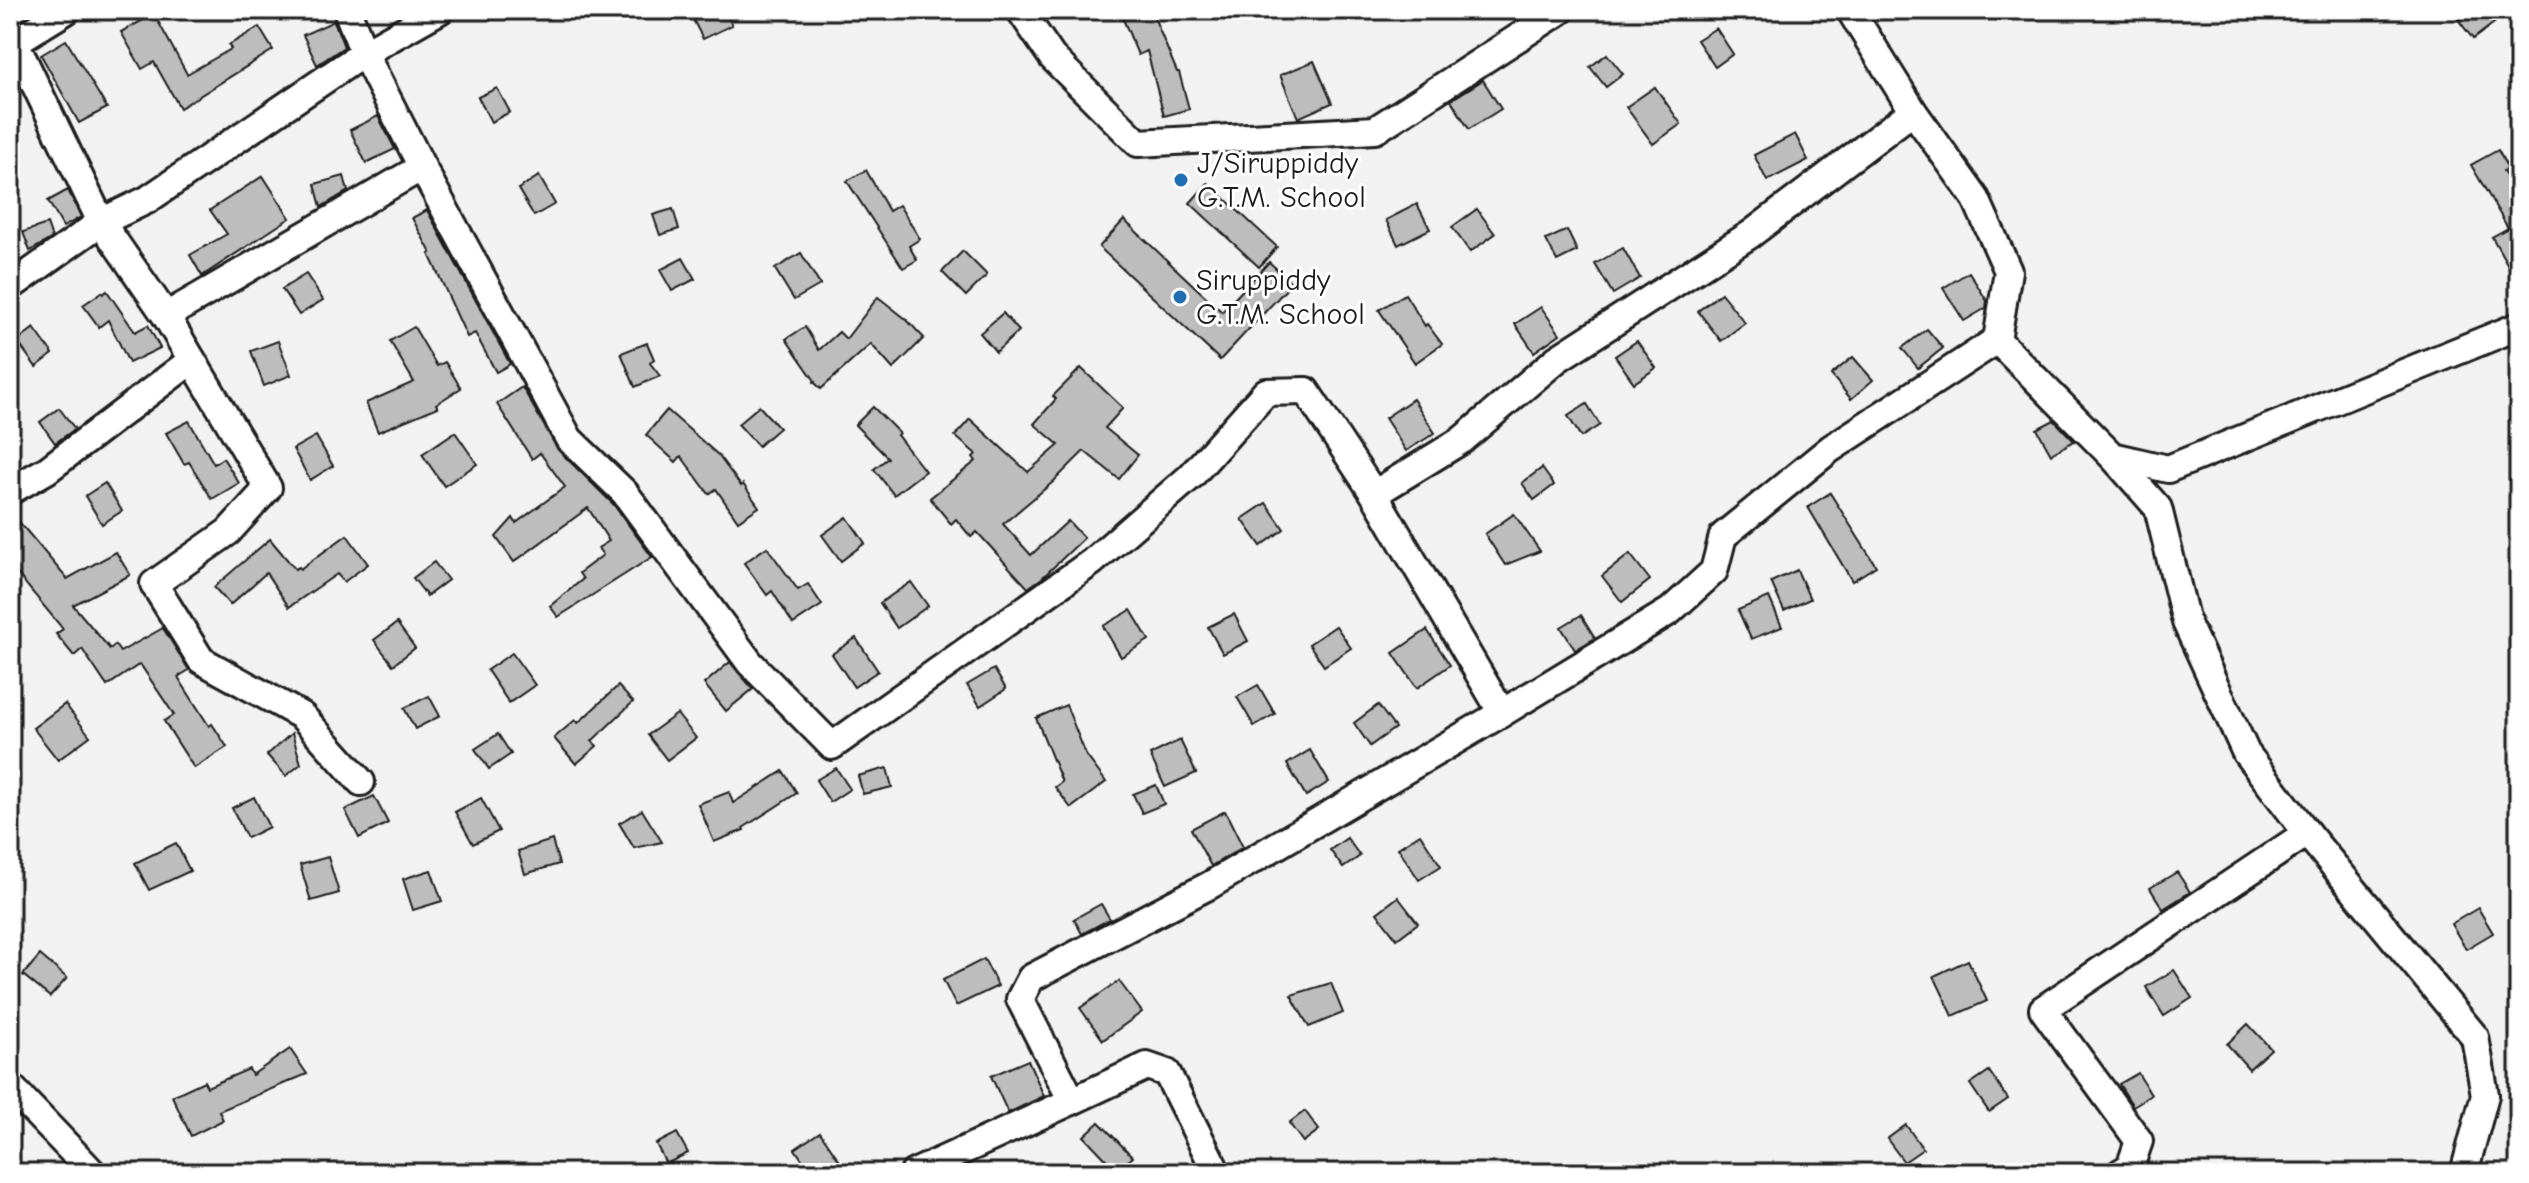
<svg xmlns="http://www.w3.org/2000/svg" width="2529" height="1183" font-family="'Comic Neue',sans-serif">
	<style>
		.building { fill: #bdbdbd; stroke: #1c1c1c; stroke-width: 2 }
		.lines { fill: none; stroke-linecap: round; stroke-linejoin: round }
		.minor-casing { stroke: #1c1c1c; stroke-width: 32 }
		.minor { stroke: #fff; stroke-width: 26 }
		.poi-dot { fill: #1f6fb2; stroke: #fff; stroke-width: 3 }
		.labels { text-anchor: middle; dominant-baseline: central; stroke-width: 6; stroke-linejoin: round; paint-order: stroke }
		.poi-label { font-size: 30px; fill: #1c1c1c; stroke: #fff; text-anchor: start }
	</style>
	<rect width="100%" height="100%" fill="#f2f2f2"/>
	<filter id="ink" filterUnits="userSpaceOnUse"><feTurbulence type="fractalNoise" baseFrequency=".0125" numOctaves="2"/><feDisplacementMap in="SourceGraphic" scale="16" xChannelSelector="R" yChannelSelector="G"/><feConvolveMatrix kernelMatrix="1 2 1 2 8 2 1 2 1" color-interpolation-filters="sRGB"/></filter>
	<g filter="url(#ink)">
		<!-- building -->
		<g class="building">
			<path d="M688 10H724L732 25 703 39Z"/>
			<path d="M1136 10H1151L1177 72H1179L1189 109 1164 116 1147 51 1138 55 1123 19 1137 14Z"/>
			<path d="M2468 10H2511L2473 39 2457 18Z"/>
			<path d="M154 14 187 74 231 49 229 45 259 27 273 50 180 108 154 62 142 69 121 32Z"/>
			<path d="M334 21 344 47 317 65 303 35Z"/>
			<path d="M1716 28 1733 54 1715 67 1697 40Z"/>
			<path d="M66 40 107 108 79 123 41 55Z"/>
			<path d="M1607 54 1623 74 1606 87 1590 67Z"/>
			<path d="M1314 61 1332 103 1298 118 1280 75Z"/>
			<path d="M1483 80 1501 109 1469 129 1451 100Z"/>
			<path d="M1655 87 1681 124 1653 144 1626 107Z"/>
			<path d="M497 88 510 112 491 122 478 97Z"/>
			<path d="M378 116 395 149 366 163 350 130Z"/>
			<path d="M1795 134 1808 160 1767 181 1754 155Z"/>
			<path d="M2498 150 2508 169 2503 171 2519 198V285L2492 237 2508 228 2471 165Z"/>
			<path d="M866 170 889 211 899 205 920 239 909 246 917 260 903 268 847 181Z"/>
			<path d="M263 176 290 218 202 276 190 255 227 234 210 210Z"/>
			<path d="M344 176 348 191 321 207 315 184Z"/>
			<path d="M539 176 555 204 534 216 518 189Z"/>
			<path d="M1208 183 1277 247 1259 267 1190 203Z"/>
			<path d="M68 190 81 217 63 227 48 201Z"/>
			<path d="M1417 204 1430 229 1398 245 1386 220Z"/>
			<path d="M673 209 679 229 660 235 653 215Z"/>
			<path d="M1477 209 1495 234 1470 252 1452 227Z"/>
			<path d="M427 210 510 364 496 372 475 333 467 337 429 254 431 253 412 218Z"/>
			<path d="M1124 220 1222 312 1269 262 1292 283 1220 360 1099 247Z"/>
			<path d="M47 224 52 238 30 251 23 232Z"/>
			<path d="M1567 230 1577 251 1557 261 1546 240Z"/>
			<path d="M1623 248 1640 278 1613 294 1595 264Z"/>
			<path d="M963 251 987 275 966 296 942 272Z"/>
			<path d="M801 253 820 285 794 300 775 269Z"/>
			<path d="M683 258 695 279 672 291 660 270Z"/>
			<path d="M1969 272 1987 301 1986 308 1964 321 1943 288Z"/>
			<path d="M306 274 323 300 299 315 282 289Z"/>
			<path d="M107 291 135 332 148 325 160 348 129 363 108 320 99 327 83 305 102 292 103 294Z"/>
			<path d="M1721 293 1745 323 1721 341 1698 311Z"/>
			<path d="M1405 294 1425 326 1427 324 1442 344 1415 363 1379 310Z"/>
			<path d="M878 297 906 319 924 338 893 369 871 344 821 389 814 382 815 381 786 339 805 327 819 350 839 332 846 339Z"/>
			<path d="M1541 307 1560 334 1534 352 1515 324Z"/>
			<path d="M1003 313 1019 331 996 352 980 333Z"/>
			<path d="M414 327 437 366 445 362 461 388 436 404 438 407 378 432 366 403 414 382 390 341Z"/>
			<path d="M34 328 53 354 36 367 17 341Z"/>
			<path d="M1927 329 1943 348 1918 368 1902 348Z"/>
			<path d="M278 341 291 375 264 386 251 351Z"/>
			<path d="M1637 341 1656 368 1634 383 1615 356Z"/>
			<path d="M647 343 654 359 650 363 660 376 635 387 621 353Z"/>
			<path d="M1853 357 1873 380 1851 399 1831 375Z"/>
			<path d="M1081 368 1123 408 1105 428 1138 455 1119 479 1084 451 1053 482 1003 524 1031 555 1068 521 1084 538 1042 578 1028 588 977 532 971 537 956 519 951 524 930 498 976 461 973 457 976 454 955 436 970 419 1028 472 1059 445 1034 424 1056 399 1053 396Z"/>
			<path d="M522 387 558 450 613 504 652 557 558 617 550 606 583 579 579 573 603 555 598 548 609 541 588 508 514 562 496 537 513 518 516 523 565 487 540 453 532 459 497 404Z"/>
			<path d="M1413 399 1435 433 1406 451 1385 418Z"/>
			<path d="M1587 404 1600 425 1581 437 1568 416Z"/>
			<path d="M759 406 779 428 758 446 738 424Z"/>
			<path d="M873 407 899 433 897 435 925 471 894 495 874 469 888 458 855 425Z"/>
			<path d="M59 408 75 429 55 443 40 422Z"/>
			<path d="M667 410 718 455 741 486 743 484 759 507 738 521 716 489 709 494 681 456 676 462 646 435Z"/>
			<path d="M2054 420 2074 441 2051 454 2037 429Z"/>
			<path d="M189 421 214 464 223 458 239 483 212 499 189 462 184 464 166 433Z"/>
			<path d="M455 432 477 464 444 486 422 454Z"/>
			<path d="M316 436 333 466 310 480 293 449Z"/>
			<path d="M1542 468 1554 485 1534 500 1522 483Z"/>
			<path d="M105 483 122 511 102 524 85 496Z"/>
			<path d="M1830 493 1876 566 1852 581 1808 507Z"/>
			<path d="M1266 503 1284 529 1261 546 1242 519Z"/>
			<path d="M10 511 67 579 116 552 130 575 73 605 110 649 115 645 120 652 163 628 189 670 178 677 209 726 212 724 227 747 194 768 164 721 174 715 140 664 107 686 82 649 74 656 56 634 63 629 10 565Z"/>
			<path d="M1514 514 1540 551 1505 565 1485 534Z"/>
			<path d="M847 517 865 543 841 561 822 535Z"/>
			<path d="M347 535 368 564 344 582 337 574 289 607 266 573 230 605 214 587 270 539 295 569 299 567 300 569Z"/>
			<path d="M767 547 798 590 808 584 822 605 793 624 772 591 767 595 744 563Z"/>
			<path d="M1630 554 1650 580 1622 602 1602 576Z"/>
			<path d="M434 562 448 580 427 596 413 578Z"/>
			<path d="M1797 570 1810 599 1784 611 1771 582Z"/>
			<path d="M911 582 928 606 897 628 880 603Z"/>
			<path d="M1769 597 1782 627 1751 639 1738 610Z"/>
			<path d="M1131 610 1149 640 1121 657 1103 626Z"/>
			<path d="M1234 614 1248 641 1223 654 1208 627Z"/>
			<path d="M1581 615 1595 638 1575 650 1561 627Z"/>
			<path d="M397 623 415 648 393 665 374 640Z"/>
			<path d="M1336 626 1351 648 1324 666 1309 644Z"/>
			<path d="M1427 630 1450 665 1417 688 1393 653Z"/>
			<path d="M856 638 878 671 854 687 832 654Z"/>
			<path d="M512 653 535 685 509 703 487 670Z"/>
			<path d="M730 662 753 689 726 711 704 684Z"/>
			<path d="M994 669 1006 689 980 706 967 685Z"/>
			<path d="M1258 685 1275 714 1254 726 1237 697Z"/>
			<path d="M618 686 633 702 592 741 597 746 576 764 554 738 575 720 578 723Z"/>
			<path d="M429 696 440 716 415 729 404 708Z"/>
			<path d="M65 704 90 736 58 760 33 728Z"/>
			<path d="M1066 705 1086 755 1106 782 1071 808 1055 787 1062 782 1036 718Z"/>
			<path d="M1378 705 1395 728 1370 746 1354 723Z"/>
			<path d="M677 714 696 738 667 760 648 735Z"/>
			<path d="M292 733 301 764 286 776 267 755Z"/>
			<path d="M498 734 511 754 489 769 475 749Z"/>
			<path d="M1180 740 1196 773 1165 787 1150 755Z"/>
			<path d="M1310 750 1329 782 1306 796 1287 764Z"/>
			<path d="M836 768 850 789 830 802 816 780Z"/>
			<path d="M887 768 892 787 863 794 858 776Z"/>
			<path d="M783 771 797 793 743 828 744 830 714 842 698 804 729 792 733 803Z"/>
			<path d="M1156 785 1164 804 1142 813 1133 794Z"/>
			<path d="M374 796 388 823 359 838 345 810Z"/>
			<path d="M254 797 269 827 247 838 232 808Z"/>
			<path d="M481 798 499 831 473 844 455 812Z"/>
			<path d="M642 810 662 842 634 848 619 823Z"/>
			<path d="M1225 811 1243 847 1211 866 1191 829Z"/>
			<path d="M1420 834 1441 866 1419 880 1398 848Z"/>
			<path d="M1347 838 1360 856 1343 868 1330 850Z"/>
			<path d="M552 840 559 864 525 874 518 851Z"/>
			<path d="M176 843 190 871 149 890 135 863Z"/>
			<path d="M328 857 339 893 311 901 300 865Z"/>
			<path d="M431 870 442 901 413 910 403 879Z"/>
			<path d="M2177 872 2190 892 2163 909 2150 888Z"/>
			<path d="M1398 897 1418 923 1397 939 1377 913Z"/>
			<path d="M1101 904 1110 919 1082 934 1074 919Z"/>
			<path d="M2478 908 2493 933 2466 949 2451 924Z"/>
			<path d="M40 955 67 978 50 997 23 975Z"/>
			<path d="M984 959 998 986 956 1006 943 980Z"/>
			<path d="M1968 960 1987 1001 1953 1016 1934 976Z"/>
			<path d="M2174 970 2192 998 2164 1016 2146 987Z"/>
			<path d="M1119 981 1142 1012 1103 1040 1080 1008Z"/>
			<path d="M1331 983 1343 1013 1309 1027 1291 995Z"/>
			<path d="M2248 1024 2271 1049 2249 1069 2227 1044Z"/>
			<path d="M290 1049 307 1074 219 1111 223 1120 191 1136 172 1096 204 1081 207 1087 249 1069 252 1075Z"/>
			<path d="M1028 1060 1044 1096 1008 1113 991 1076Z"/>
			<path d="M1989 1071 2008 1099 1989 1112 1970 1084Z"/>
			<path d="M2138 1073 2151 1095 2133 1106 2119 1084Z"/>
			<path d="M1305 1111 1319 1130 1303 1142 1289 1123Z"/>
			<path d="M1099 1122 1133 1157 1117 1171 1084 1136Z"/>
			<path d="M1906 1125 1923 1149 1904 1162 1887 1139Z"/>
			<path d="M820 1132 839 1160 820 1173H811L795 1149Z"/>
			<path d="M677 1133 688 1153 666 1164 656 1144Z"/>
		</g>
		<g class="lines">
			<defs>
				<g id="minor">
					<path d="M347 10 364 53 440 10"/>
					<path d="M1020 10 1052 57 1138 143 1375 130 1561 10"/>
					<path d="M1850 10 1913 111 1976 199 2008 271 1997 340 2112 456 2168 469 2519 326"/>
					<path d="M10 32 101 222 166 316 268 488 228 532 154 584 201 660 302 716 361 782"/>
					<path d="M10 45 67 10"/>
					<path d="M10 287 101 222 147 200 364 53 422 167 569 439 625 493 750 663 832 746 1092 562 1191 476 1266 392 1306 391 1374 494 1502 713"/>
					<path d="M166 316 422 167"/>
					<path d="M2112 456 2158 508 2186 622 2246 753 2307 833 2475 1037 2485 1095 2464 1173"/>
					<path d="M10 491 47 470 192 360"/>
					<path d="M1374 494 1462 440 1557 359 1751 234 1913 111"/>
					<path d="M10 1086 93 1173"/>
					<path d="M1072 1101 1147 1066 1167 1073 1217 1173"/>
					<path d="M914 1173 1072 1101 1020 999 1031 978 1210 885 1502 713 1670 611 1714 571 1723 536 1830 449 1997 340"/>
					<path d="M2120 1173 2130 1167 2139 1141 2043 1009 2307 833"/>
				</g>
			</defs>
			<!-- minor casing -->
			<use href="#minor" class="minor-casing"/>
			<!-- minor -->
			<use href="#minor" class="minor"/>
		</g>
	</g>
	<!-- markers -->
	<g class="poi-dot">
		<circle cx="1181" cy="180" r="8"/>
		<circle cx="1180" cy="297" r="8"/>
	</g>
	<g class="labels">
		<!-- poi labels -->
		<g class="poi-label">
			<text x="1197" y="163">J/Siruppiddy<tspan x="1197" dy="34">G.T.M. School</tspan></text>
			<text x="1196" y="280">Siruppiddy<tspan x="1196" dy="34">G.T.M. School</tspan></text>
		</g>
	</g>
	<!-- margin -->
	<rect width="2529" height="1183" fill="none" stroke="#fff" stroke-width="40"/>
	<rect x="20" y="20" width="2489" height="1143" fill="none" stroke="#1c1c1c" stroke-width="3" filter="url(#ink)"/>
</svg>
